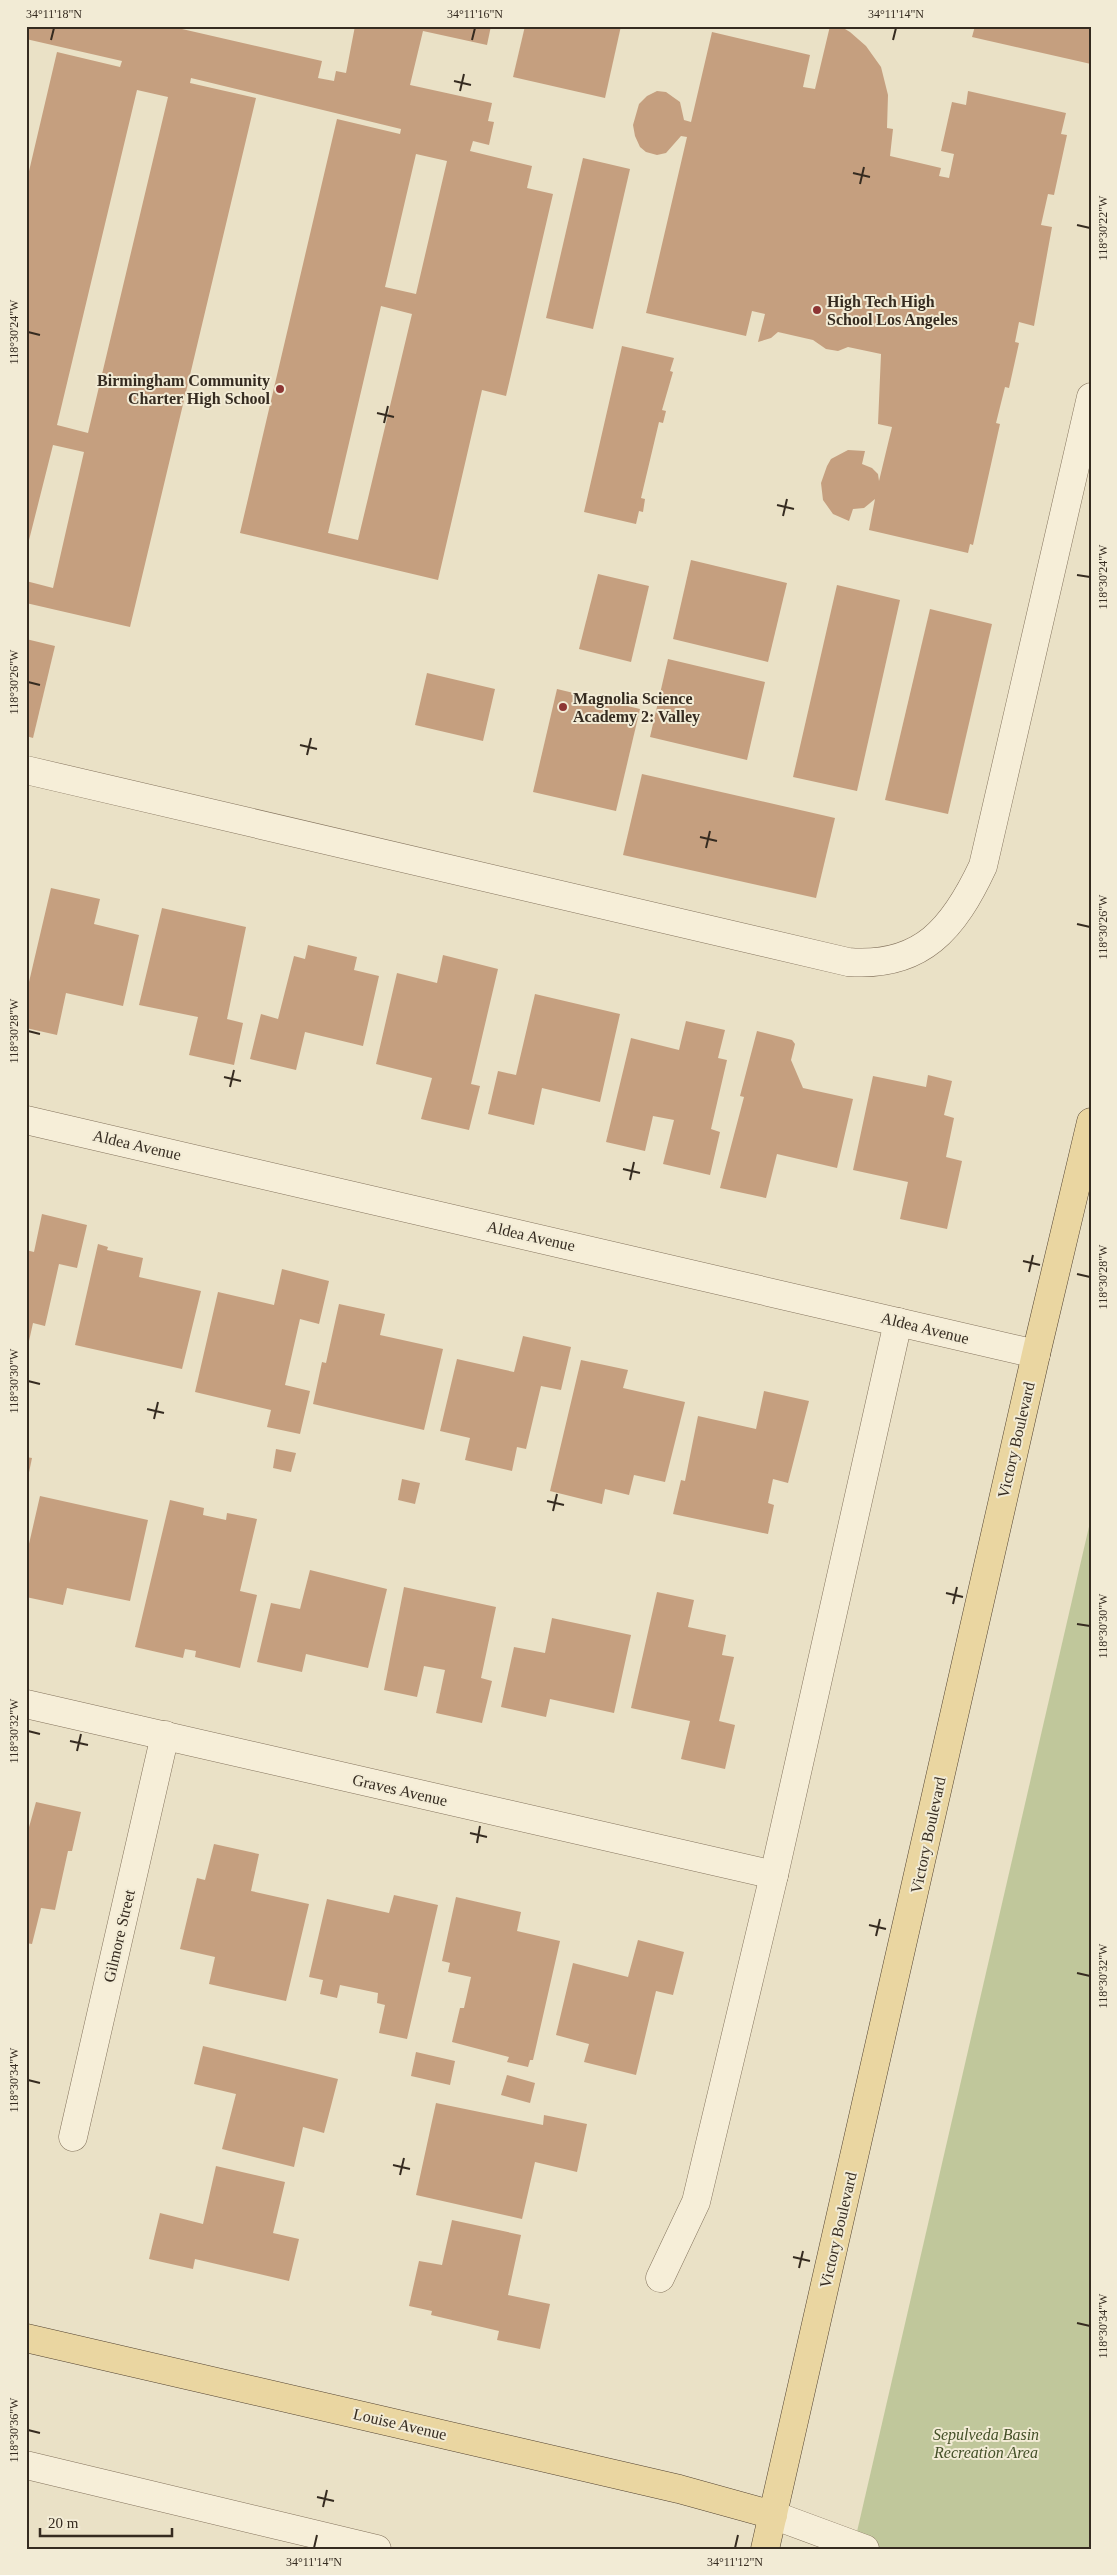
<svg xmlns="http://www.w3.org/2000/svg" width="1117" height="2575" font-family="Georgia,serif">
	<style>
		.green { fill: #c0c79b }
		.building { fill: #c59f7f; fill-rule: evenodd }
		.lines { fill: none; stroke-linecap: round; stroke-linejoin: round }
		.minor-casing { stroke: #84735d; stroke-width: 29 }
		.major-casing { stroke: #524231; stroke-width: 29 }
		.minor { stroke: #f6eed8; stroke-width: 28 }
		.major { stroke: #ead6a1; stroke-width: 28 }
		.ticks { fill: none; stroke: #352b20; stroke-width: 2 }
		.poi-dot { fill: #8d3533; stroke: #f2ebd5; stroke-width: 2 }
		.labels { text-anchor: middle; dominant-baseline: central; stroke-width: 4; stroke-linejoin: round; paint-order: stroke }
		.poi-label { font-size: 16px; font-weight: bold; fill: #352b20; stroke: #f2ebd5; text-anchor: start }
		.street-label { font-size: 16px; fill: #352b20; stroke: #f2ebd5 }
		.park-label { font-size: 16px; font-style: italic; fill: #445028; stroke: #f2ebd5 }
		.neatline { fill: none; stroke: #352b20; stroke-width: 2 }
		.ticks-label { font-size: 12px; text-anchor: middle; fill: #352b20 }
	</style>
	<rect width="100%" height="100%" fill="#eae1c6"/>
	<!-- green -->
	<path class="green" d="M1091 1518V2549H853Z"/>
	<!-- building -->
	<g class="building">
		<path d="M26 26H169L322 61 318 78 334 81 336 71 346 73 355 26H491L487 45 423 31 410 85 492 103 488 121 494 122 489 145 473 141 470 151 532 166 527 188 553 194 506 396 482 390 438 580 240 533 337 119 400 134 401 129 191 78 190 83 256 98 130 627 26 603V581L53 588 84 452 53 445 26 552V184L57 52 120 67 122 61 26 39ZM137 90 168 97 88 433 57 425ZM416 154 447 161 416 294 385 287ZM381 306 412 314 358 540 328 533Z"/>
		<path d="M525 26H621L605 98 513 77Z"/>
		<path d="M830 26H840L850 32 866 46 881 67 888 95 887 128 893 129 890 156 941 168 939 176 949 178 954 154 941 151 952 102 966 105 968 91 1066 113 1061 134 1067 135 1054 195 1048 194 1041 225 1052 227 1034 326 1019 322 1015 342 1019 343 1009 388 1005 387 996 423 1000 424 973 545 970 544 968 553 869 530 875 499 864 508 853 509 849 521 833 514 823 500 821 483 827 466 831 459 848 450 865 451 862 464 872 468 878 474 879 481 892 427 878 424 881 354 848 347 838 351 826 349 813 340 778 332 771 338 758 342 765 314 752 311 746 336 646 313 687 137 681 136 666 153 657 155 646 152 640 147 635 136 633 125 639 104 647 96 657 91 666 92 680 102 684 120 691 122 712 32 810 55 803 87 815 89Z"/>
		<path d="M975 26H1091V64L972 37Z"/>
		<path d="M583 158 630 169 593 329 546 318Z"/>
		<path d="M622 346 674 358 670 371 673 372 662 410 666 411 663 423 659 422 641 498 645 499 643 512 639 511 636 524 584 512Z"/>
		<path d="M691 560 787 583 768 662 673 639Z"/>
		<path d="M598 574 649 586 631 662 579 649Z"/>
		<path d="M837 585 900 600 857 791 793 777Z"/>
		<path d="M930 609 992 624 948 814 885 800Z"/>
		<path d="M26 639 55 646 33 738 26 736Z"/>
		<path d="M668 659 765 682 747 760 650 737Z"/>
		<path d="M427 673 495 689 483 741 415 725Z"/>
		<path d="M557 689 640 709 616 811 533 792Z"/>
		<path d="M642 774 835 818 816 898 623 855Z"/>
		<path d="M51 888 100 899 94 924 139 935 123 1006 66 993 57 1035 26 1028V982H29Z"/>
		<path d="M162 908 246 927 227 1019 243 1023 234 1065 189 1055 198 1017 139 1005Z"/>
		<path d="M308 945 357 957 354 970 379 976 363 1046 305 1032 296 1070 250 1059 261 1014 278 1019 294 956 305 959Z"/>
		<path d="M443 955 498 969 471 1084 480 1086 469 1130 421 1119 432 1078 376 1064 397 973 437 983Z"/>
		<path d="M535 994 620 1014 600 1102 542 1088 534 1125 488 1114 498 1071 516 1075Z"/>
		<path d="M686 1021 725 1030 718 1058 727 1060 711 1129 720 1132 710 1175 663 1164 674 1120 653 1116 645 1151 606 1142 631 1038 679 1050Z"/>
		<path d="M757 1031 792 1040 795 1044 791 1060 803 1088 853 1099 837 1168 777 1154 766 1198 720 1188 744 1097 740 1096Z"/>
		<path d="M928 1075 952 1081 944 1115 954 1118 946 1157 962 1161 947 1229 900 1219 908 1182 853 1170 873 1076 926 1087Z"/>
		<path d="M42 1214 87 1225 77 1268 59 1264 45 1326 33 1323 27 1350 26 1250 34 1252Z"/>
		<path d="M98 1244 108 1247 107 1250 143 1258 139 1277 201 1291 182 1369 75 1345Z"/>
		<path d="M282 1269 329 1281 319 1324 300 1319 285 1385 310 1391 300 1434 267 1427 271 1410 195 1392 218 1292 274 1305Z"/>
		<path d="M339 1304 385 1314 380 1335 443 1349 424 1430 313 1404 322 1362 326 1363Z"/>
		<path d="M523 1336 571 1347 561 1390 541 1386 526 1449 517 1447 512 1471 465 1460 470 1438 440 1431 457 1359 514 1372Z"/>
		<path d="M581 1360 628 1370 623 1388 685 1402 665 1482 634 1475 629 1495 605 1489 602 1504 550 1491Z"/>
		<path d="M764 1391 809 1401 788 1483 773 1479 768 1503 774 1505 768 1534 673 1514 681 1480 685 1481 698 1416 756 1429Z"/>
		<path d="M276 1449 296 1453 291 1472 273 1468Z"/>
		<path d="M26 1457 32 1458 27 1482H26Z"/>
		<path d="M402 1479 420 1483 415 1504 398 1500Z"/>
		<path d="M40 1496 148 1520 130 1601 67 1588 63 1605 26 1597V1557Z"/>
		<path d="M170 1500 204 1508 203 1515 226 1520 227 1513 257 1519 240 1591 257 1595 240 1668 195 1657 196 1651 185 1649 183 1658 135 1647Z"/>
		<path d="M310 1570 387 1589 368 1668 306 1654 302 1672 257 1662 271 1603 300 1609Z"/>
		<path d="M404 1587 496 1607 481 1678 492 1681 482 1723 436 1713 445 1670 424 1666 417 1697 384 1690Z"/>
		<path d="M657 1592 694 1600 688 1627 726 1635 722 1655 734 1657 719 1721 735 1725 725 1769 681 1759 690 1721 631 1708Z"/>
		<path d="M552 1618 631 1635 614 1713 550 1699 546 1717 501 1707 514 1647 545 1653Z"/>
		<path d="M36 1802 81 1812 72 1851H68L55 1910 41 1908 32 1944 26 1943V1838Z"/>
		<path d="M214 1844 259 1854 251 1891 309 1904 286 2001 209 1984 215 1957 180 1949 197 1878 205 1880Z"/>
		<path d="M394 1895 438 1905 407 2039 379 2033 385 2005 377 2003 378 1993 340 1985 337 1998 320 1994 323 1980 309 1977 327 1899 389 1913Z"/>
		<path d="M456 1897 521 1912 517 1931 560 1941 533 2060H530L528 2067 507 2062 509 2057 452 2042 460 2008H464L471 1977 448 1972 450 1963 442 1961Z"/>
		<path d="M638 1940 684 1952 673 1995 656 1991 636 2075 584 2062 589 2044 556 2035 573 1963 628 1977Z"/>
		<path d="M203 2046 338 2079 324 2133 303 2127 294 2167 222 2149 236 2094 194 2084Z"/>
		<path d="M416 2052 455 2061 450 2085 411 2076Z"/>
		<path d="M507 2075 535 2083 530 2103 501 2095Z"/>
		<path d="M436 2103 543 2125 544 2115 587 2124 577 2172 535 2162 522 2219 416 2195Z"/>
		<path d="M216 2166 285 2182 273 2233 299 2239 289 2281 195 2259 193 2269 149 2259 160 2213 203 2224Z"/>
		<path d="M452 2220 521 2235 508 2295 550 2304 540 2349 497 2340 499 2331 431 2315 432 2311 409 2306 419 2261 442 2265Z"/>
	</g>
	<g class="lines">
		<defs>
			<g id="minor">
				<path d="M26 770 848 962C922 968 954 928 983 866L1091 397"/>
				<path d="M26 1120 1036 1354"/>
				<path d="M26 1704 774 1875"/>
				<path d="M73 2137 165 1735"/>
				<path d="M660 2278 696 2202 774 1875 898 1322"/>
				<path d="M26 2465 377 2549"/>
				<path d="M773 2515 865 2549"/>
			</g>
			<g id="major">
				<path d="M26 2338 679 2489 773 2515"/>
				<path d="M765 2549 1036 1354 1091 1122"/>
			</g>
		</defs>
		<!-- minor casing -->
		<use href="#minor" class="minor-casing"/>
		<!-- major casing -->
		<use href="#major" class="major-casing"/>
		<!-- minor -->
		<use href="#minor" class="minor"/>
		<!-- major -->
		<use href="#major" class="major"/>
	</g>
	<!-- ticks -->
	<path class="ticks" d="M51 40 54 28M472 40 475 28M893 40 896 28M454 81 471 85M460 91 464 74M853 173 870 177M860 184 864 167M1077 225 1090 228M28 332 40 335M377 413 394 417M384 423 388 406M777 505 794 509M783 516 787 499M1077 575 1090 577M28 682 40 685M300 745 317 749M307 755 311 738M700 837 717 841M706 848 710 831M1077 924 1090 927M28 1031 40 1034M224 1077 241 1081M230 1087 234 1070M623 1169 640 1173M630 1180 634 1162M1023 1261 1040 1265M1029 1272 1033 1255M1077 1274 1090 1277M28 1381 40 1384M147 1409 164 1413M154 1419 158 1402M547 1501 564 1505M553 1511 557 1494M946 1593 963 1597M953 1604 957 1587M1077 1624 1090 1626M28 1731 40 1734M70 1741 88 1745M77 1751 81 1734M470 1833 487 1837M477 1843 480 1826M869 1925 886 1929M876 1936 880 1919M1077 1973 1090 1976M28 2080 40 2083M393 2165 410 2169M400 2175 404 2158M793 2257 810 2261M799 2268 803 2251M1077 2323 1090 2326M28 2430 40 2433M317 2497 334 2501M323 2507 327 2490M314 2548 317 2535M735 2548 738 2535"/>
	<!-- markers -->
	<g class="poi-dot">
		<circle cx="817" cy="310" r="5"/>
		<circle cx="280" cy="389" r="5"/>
		<circle cx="563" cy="707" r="5"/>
	</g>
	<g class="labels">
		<!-- poi labels -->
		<g class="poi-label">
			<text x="827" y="301">High Tech High<tspan x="827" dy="18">School Los Angeles</tspan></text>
			<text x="270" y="380" text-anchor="end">Birmingham Community<tspan x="270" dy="18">Charter High School</tspan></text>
			<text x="573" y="698">Magnolia Science<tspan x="573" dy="18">Academy 2: Valley</tspan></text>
		</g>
		<!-- street labels -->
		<g class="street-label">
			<text transform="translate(137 1145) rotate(13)">Aldea Avenue</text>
			<text transform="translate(531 1236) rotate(13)">Aldea Avenue</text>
			<text transform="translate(925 1328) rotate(14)">Aldea Avenue</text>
			<text transform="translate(1016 1440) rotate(-77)">Victory Boulevard</text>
			<text transform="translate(400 1790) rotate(13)">Graves Avenue</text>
			<text transform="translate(928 1835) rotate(-78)">Victory Boulevard</text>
			<text transform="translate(119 1936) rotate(-77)">Gilmore Street</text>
			<text transform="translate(838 2230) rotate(-77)">Victory Boulevard</text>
			<text transform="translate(400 2424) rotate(13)">Louise Avenue</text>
		</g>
		<!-- park labels -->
		<g class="park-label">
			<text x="986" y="2434">Sepulveda Basin<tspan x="986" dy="18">Recreation Area</tspan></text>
		</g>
	</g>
	<!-- border -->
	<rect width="1117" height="2575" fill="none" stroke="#f2ebd5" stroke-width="55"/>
	<!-- scale -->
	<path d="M40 2528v8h132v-8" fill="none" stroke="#352b20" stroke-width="2.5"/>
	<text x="48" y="2528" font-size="15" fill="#352b20" stroke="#f2ebd5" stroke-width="4" paint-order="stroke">20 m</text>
	<rect x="28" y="28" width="1062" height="2520" class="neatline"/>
	<g class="ticks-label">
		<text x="54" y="18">34°11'18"N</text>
		<text x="475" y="18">34°11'16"N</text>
		<text x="896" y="18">34°11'14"N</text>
		<text transform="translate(1103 228) rotate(-90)" y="4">118°30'22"W</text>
		<text transform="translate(14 332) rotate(-90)" y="4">118°30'24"W</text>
		<text transform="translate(1103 577) rotate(-90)" y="4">118°30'24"W</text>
		<text transform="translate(14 682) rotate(-90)" y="4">118°30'26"W</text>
		<text transform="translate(1103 927) rotate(-90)" y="4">118°30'26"W</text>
		<text transform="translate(14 1031) rotate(-90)" y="4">118°30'28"W</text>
		<text transform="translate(1103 1277) rotate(-90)" y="4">118°30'28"W</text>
		<text transform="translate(14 1381) rotate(-90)" y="4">118°30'30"W</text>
		<text transform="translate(1103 1626) rotate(-90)" y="4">118°30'30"W</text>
		<text transform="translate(14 1731) rotate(-90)" y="4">118°30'32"W</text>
		<text transform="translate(1103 1976) rotate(-90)" y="4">118°30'32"W</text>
		<text transform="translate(14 2080) rotate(-90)" y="4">118°30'34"W</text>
		<text transform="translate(1103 2326) rotate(-90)" y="4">118°30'34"W</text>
		<text transform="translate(14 2430) rotate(-90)" y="4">118°30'36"W</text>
		<text x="314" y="2566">34°11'14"N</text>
		<text x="735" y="2566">34°11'12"N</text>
	</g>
</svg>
